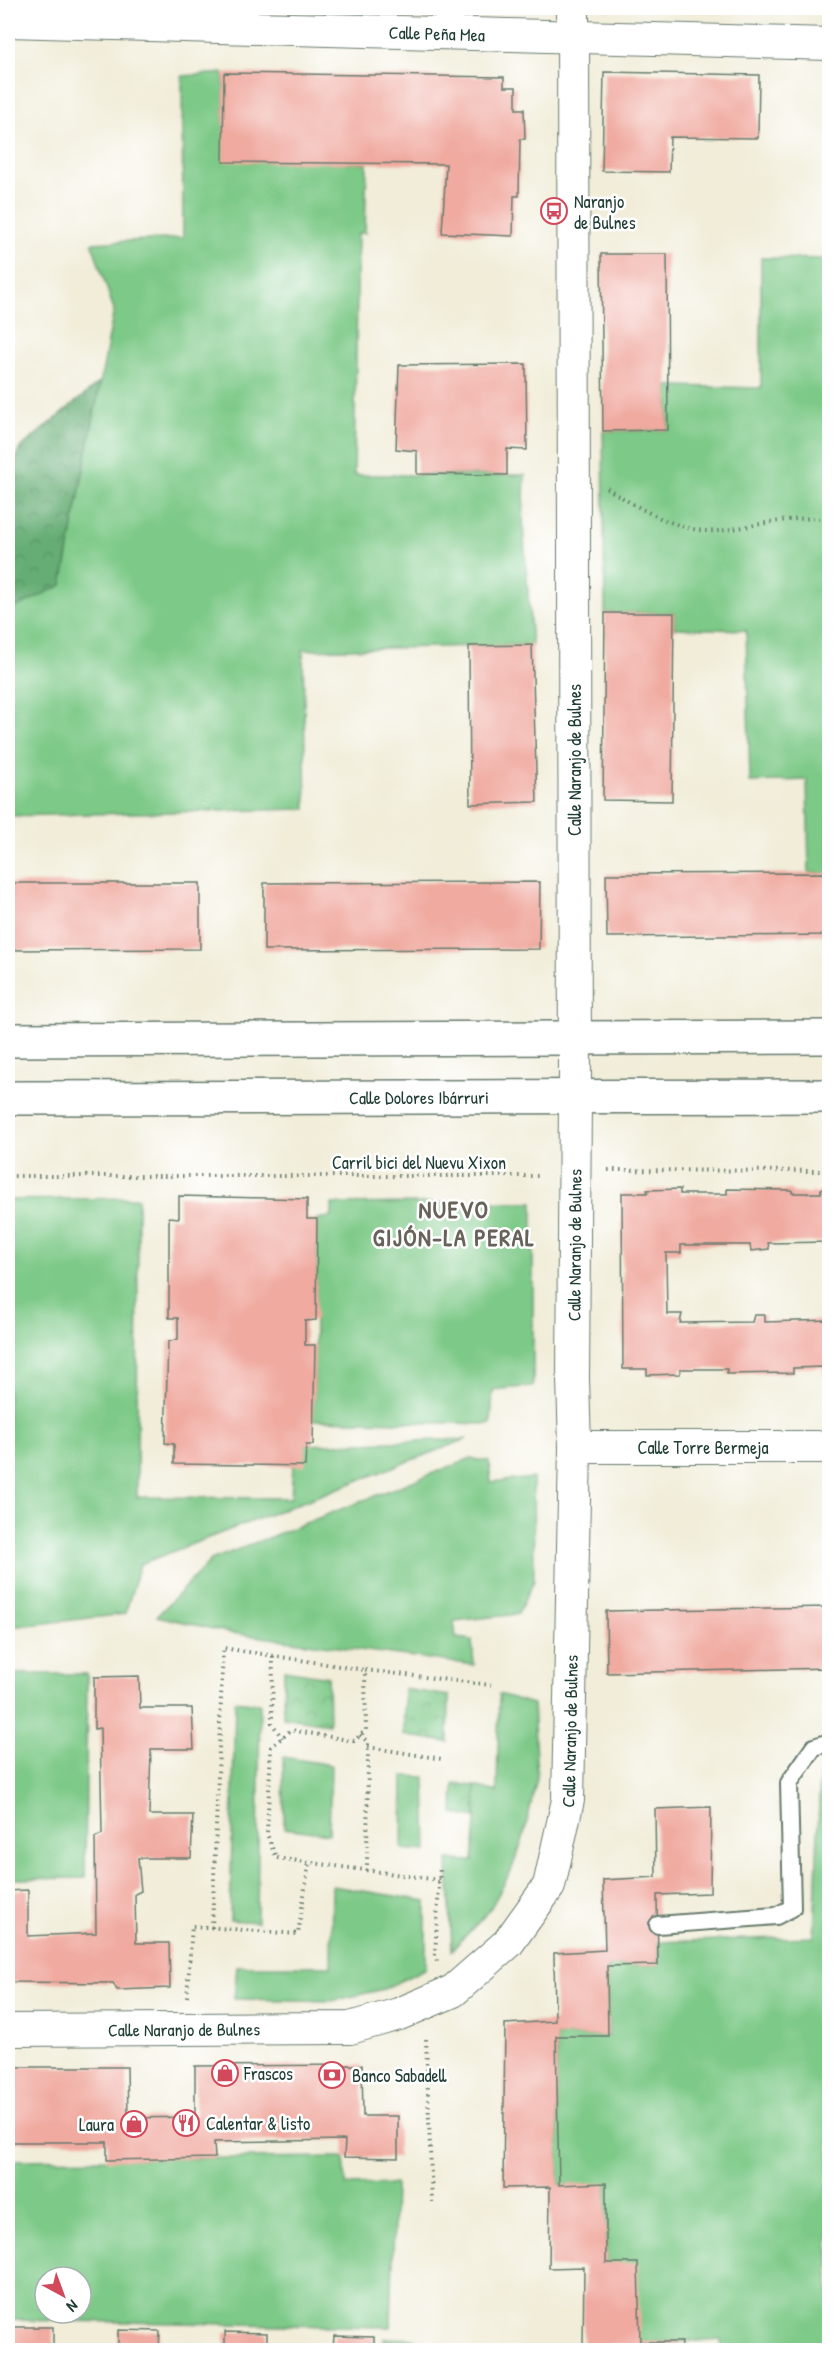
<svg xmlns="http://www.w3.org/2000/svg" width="837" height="2358" font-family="'Patrick Hand',sans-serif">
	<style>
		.green { fill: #7dc987; stroke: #4e835e; stroke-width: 1.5; fill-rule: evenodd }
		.forest { fill: url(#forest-crowns); stroke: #427554; stroke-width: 1.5 }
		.park { fill: url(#park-crowns); stroke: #4e835e; stroke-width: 1.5 }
		.building { fill: #f0aaa0 }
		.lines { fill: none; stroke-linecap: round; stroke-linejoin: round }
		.service-casing { stroke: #687b6e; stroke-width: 20 }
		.minor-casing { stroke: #687b6e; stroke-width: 34 }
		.tertiary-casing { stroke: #687b6e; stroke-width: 36 }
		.path { stroke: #687b6e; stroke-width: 4; stroke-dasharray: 1.5 4.5; stroke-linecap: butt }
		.service { stroke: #fff; stroke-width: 16 }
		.minor { stroke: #fff; stroke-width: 32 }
		.tertiary { stroke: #fff; stroke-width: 33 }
		.labels { text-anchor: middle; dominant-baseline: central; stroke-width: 5; stroke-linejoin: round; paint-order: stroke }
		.street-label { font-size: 18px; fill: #1f3d34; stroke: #fff }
		.poi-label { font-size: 18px; fill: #1f3d34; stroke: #fff; text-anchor: start }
		.district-label { font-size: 24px; font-weight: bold; letter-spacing: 1.5px; fill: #68635a; stroke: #fff }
	</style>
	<defs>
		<pattern id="forest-crowns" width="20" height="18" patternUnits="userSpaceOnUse" patternTransform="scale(1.5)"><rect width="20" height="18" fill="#66ad74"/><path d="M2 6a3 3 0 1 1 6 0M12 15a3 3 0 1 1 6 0" fill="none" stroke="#538e60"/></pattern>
		<pattern id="park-crowns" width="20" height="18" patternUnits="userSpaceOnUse" patternTransform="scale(1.5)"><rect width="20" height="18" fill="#7dc987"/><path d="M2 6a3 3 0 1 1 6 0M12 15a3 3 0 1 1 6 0" fill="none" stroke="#66a46f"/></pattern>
	</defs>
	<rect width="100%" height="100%" fill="#fff"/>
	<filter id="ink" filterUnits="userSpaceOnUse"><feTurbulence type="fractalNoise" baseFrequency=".0167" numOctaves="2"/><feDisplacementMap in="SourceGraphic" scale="12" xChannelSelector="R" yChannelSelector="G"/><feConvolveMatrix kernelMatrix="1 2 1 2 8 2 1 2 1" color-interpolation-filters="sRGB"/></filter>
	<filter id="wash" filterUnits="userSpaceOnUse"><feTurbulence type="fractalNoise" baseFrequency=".008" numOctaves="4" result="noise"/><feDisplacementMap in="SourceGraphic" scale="24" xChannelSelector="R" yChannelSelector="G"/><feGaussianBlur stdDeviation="1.35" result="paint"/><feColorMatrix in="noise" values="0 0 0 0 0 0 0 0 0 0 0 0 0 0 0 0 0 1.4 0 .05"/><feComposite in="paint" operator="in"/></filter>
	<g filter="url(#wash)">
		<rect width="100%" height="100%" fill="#f1edd9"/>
		<!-- green -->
		<g class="green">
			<path d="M224 73V161L367 163 365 233H358L354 475H525L523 525 532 645 303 650 306 809 8 816V606L62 585 114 310 92 243 183 238 182 76Z"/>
			<path d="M761 258 829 259V873H809L807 780 750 782 746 630 674 628V613H605L603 431 668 430V386L761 388Z"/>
			<path d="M138 1198 137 1497 291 1498 293 1465 306 1445 467 1439 140 1564 125 1614 11 1627 8 1545V1200Z"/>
			<path d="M533 1202V1386L493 1390 491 1424 313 1420 317 1219 332 1217V1204Z"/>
			<path d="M469 1459 489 1461 491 1482 533 1478 534 1581 518 1614 454 1621 456 1638 472 1640 474 1665 231 1633 157 1616 211 1560Z"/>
			<path d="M8 1674H87L85 1878 8 1879Z"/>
			<path d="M499 1694 533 1704 537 1778 523 1839 511 1871 489 1911 452 1950 448 1860 473 1861 476 1819 475 1786 497 1792Z"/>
			<path d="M235 1701 260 1704 257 1922 230 1920Z"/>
			<path d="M283 1757 331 1765 329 1834 284 1828Z"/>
			<path d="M829 1775V2350H722L721 2339 682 2342H640L606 2263V2184L559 2185 556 2036H608L607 1966 658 1965V1942L814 1937 820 1776Z"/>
			<path d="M403 1776 425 1777 427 1851 402 1849Z"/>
			<path d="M332 1886 426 1901V1968L384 1989 332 2001 234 1999 237 1966H331Z"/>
			<path d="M344 2157 346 2185 395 2184 391 2327 8 2320V2160ZM45 2277H81V2313H45Z"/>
			<path d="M384 2338 415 2339 414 2350H384Z"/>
		</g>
		<!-- forest -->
		<path class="forest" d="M100 382 62 585 8 611V478L20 448Z"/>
		<!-- park -->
		<g class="park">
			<path d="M284 1670 328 1677 329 1724 283 1717Z"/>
			<path d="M404 1689 449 1696 448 1742 404 1735Z"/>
			<path d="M454 1784 475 1786 476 1818 453 1813Z"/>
		</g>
		<g id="blocks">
			<!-- building -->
			<g class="building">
				<path d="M604 72 759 75 758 138 670 137 669 172 602 171Z"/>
				<path d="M224 73 504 77V87H516V109H524L525 139H520L519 196H514L513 236 442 233 446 164 223 162Z"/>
				<path d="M601 254H667L668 430 603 431Z"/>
				<path d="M526 364 527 450 507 449V475L417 474V451L396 449 399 365Z"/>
				<path d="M605 613H674L672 801 603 800Z"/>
				<path d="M532 645 537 802 470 804 469 646Z"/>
				<path d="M830 873V935L607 937 606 874Z"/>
				<path d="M540 882 539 949 264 950V883Z"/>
				<path d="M8 883H200V949L8 950Z"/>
				<path d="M680 1189V1194H727V1189L792 1190V1193H821V1189H830V1242L768 1243 769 1249 751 1251 750 1245H681V1253H666L667 1314H682L680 1323 752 1322 754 1315H765V1322L830 1320V1372H823V1367L793 1368V1373L727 1374V1369H680V1374L647 1375V1369H623L622 1193H648L647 1190Z"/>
				<path d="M179 1196 307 1199V1219H317L316 1320 305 1321V1345H315L313 1445H306L305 1466 174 1464V1444L165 1443 168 1342 178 1339V1318H169V1217L179 1218Z"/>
				<path d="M8 1574H9L11 1627 8 1628Z"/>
				<path d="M830 1607V1668L607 1673 606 1611Z"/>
				<path d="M139 1676 140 1708H192L194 1749H151L149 1815H193L191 1858H138L141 1891 135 1894 136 1943H169L170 1988 117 1990 113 1983 8 1982V1891L28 1890V1936L96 1933 95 1837 102 1834 100 1728 94 1729V1677Z"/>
				<path d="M711 1807 710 1893 657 1895 658 1965 607 1966 608 2036H556L559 2185 606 2183V2263H638L640 2342H682L681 2350H623L624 2345 583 2347 584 2267 549 2268 550 2187 503 2188 505 2024 555 2021 554 1953 605 1950 603 1880 656 1877 655 1809Z"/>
				<path d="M362 2065 363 2116H398V2158L344 2157 345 2140 214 2142 215 2158 107 2160V2142H8V2067H127L128 2118 195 2117V2066Z"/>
				<rect x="10" y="2327" width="43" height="23"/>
				<path d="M118 2330 160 2331 159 2350H118Z"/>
				<path d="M225 2332 267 2333V2350H225Z"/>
				<path d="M334 2336 374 2337V2350H333Z"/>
			</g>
		</g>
	</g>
	<g filter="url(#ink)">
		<use href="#blocks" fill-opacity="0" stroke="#687b6e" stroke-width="1.5"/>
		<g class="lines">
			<defs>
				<path id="service" d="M658 1925 776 1916 792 1908 789 1783 814 1747 830 1742"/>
				<g id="minor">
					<path id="s1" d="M8 21 830 44"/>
					<path id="s2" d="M575 1447H830"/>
					<path id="s3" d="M8 2030 350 2028 399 2014 453 1991 508 1943 549 1886 568 1800 575 1447 573 1379 575 1097 573 8"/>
				</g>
				<g id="tertiary">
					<path d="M8 1040 830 1037"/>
					<path id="s4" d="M8 1098 830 1096"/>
				</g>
			</defs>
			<!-- service casing -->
			<use href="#service" class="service-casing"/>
			<!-- minor casing -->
			<use href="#minor" class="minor-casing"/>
			<!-- tertiary casing -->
			<use href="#tertiary" class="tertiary-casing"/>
			<!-- path -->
			<g class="path">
				<path d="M607 488C636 507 682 534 718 531 752 527 796 514 830 520"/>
				<path d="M608 1170 830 1171"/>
				<path d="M8 1176H541"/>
				<path d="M273 1656 272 1723 282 1738"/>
				<path d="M360 1735 368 1742 367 1870"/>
				<path d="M368 1747 442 1759"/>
				<path d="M439 1880 276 1858 267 1834 271 1747 291 1730 354 1741 366 1730 365 1670 491 1685"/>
				<path d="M212 1928 223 1648 365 1670"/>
				<path d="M437 1961 435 1956 440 1866"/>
				<path d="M187 1997 192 1926 298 1934 309 1862"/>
				<path d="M426 2039 432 2202"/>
			</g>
			<!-- service -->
			<use href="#service" class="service"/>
			<!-- minor -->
			<use href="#minor" class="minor"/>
			<!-- tertiary -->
			<use href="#tertiary" class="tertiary"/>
		</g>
	</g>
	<!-- icons -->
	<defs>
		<symbol id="bus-ring" viewBox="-11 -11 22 22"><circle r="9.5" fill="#fff" stroke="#d1495b" stroke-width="1.5"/><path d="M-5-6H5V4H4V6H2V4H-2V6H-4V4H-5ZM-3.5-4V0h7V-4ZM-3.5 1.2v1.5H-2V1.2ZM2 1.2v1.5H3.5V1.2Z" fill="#d1495b"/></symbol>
		<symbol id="shop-ring" viewBox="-11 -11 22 22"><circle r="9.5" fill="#fff" stroke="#d1495b" stroke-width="1.5"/><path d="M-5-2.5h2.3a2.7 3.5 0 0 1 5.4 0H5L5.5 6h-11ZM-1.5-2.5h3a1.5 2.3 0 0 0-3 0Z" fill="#d1495b"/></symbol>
		<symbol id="bank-ring" viewBox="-11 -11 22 22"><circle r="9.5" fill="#fff" stroke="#d1495b" stroke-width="1.5"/><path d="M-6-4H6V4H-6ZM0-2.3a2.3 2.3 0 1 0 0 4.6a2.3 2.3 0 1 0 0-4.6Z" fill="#d1495b"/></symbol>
		<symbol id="restaurant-ring" viewBox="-11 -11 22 22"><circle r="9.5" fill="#fff" stroke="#d1495b" stroke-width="1.5"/><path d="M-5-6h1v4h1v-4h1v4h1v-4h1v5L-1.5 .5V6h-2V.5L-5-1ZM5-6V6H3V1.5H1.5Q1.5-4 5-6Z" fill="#d1495b"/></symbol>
	</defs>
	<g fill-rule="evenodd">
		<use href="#bus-ring" x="539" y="196" width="30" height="30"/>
		<use href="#shop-ring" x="210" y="2058" width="30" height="30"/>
		<use href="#bank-ring" x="317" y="2060" width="30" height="30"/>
		<use href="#restaurant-ring" x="171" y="2108" width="30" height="30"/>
		<use href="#shop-ring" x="119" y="2109" width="30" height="30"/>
	</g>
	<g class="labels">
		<!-- street labels -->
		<g class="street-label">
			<text stroke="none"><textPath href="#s1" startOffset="429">Calle Peña Mea</textPath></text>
			<text transform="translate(574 760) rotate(-90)">Calle Naranjo de Bulnes</text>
			<text stroke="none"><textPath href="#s4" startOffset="411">Calle Dolores Ibárruri</textPath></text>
			<text x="419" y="1162">Carril bici del Nuevu Xixon</text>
			<text stroke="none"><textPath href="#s3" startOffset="1238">Calle Naranjo de Bulnes</textPath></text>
			<text stroke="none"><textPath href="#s2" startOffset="128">Calle Torre Bermeja</textPath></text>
			<text stroke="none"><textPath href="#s3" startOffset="752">Calle Naranjo de Bulnes</textPath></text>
			<text stroke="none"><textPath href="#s3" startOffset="176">Calle Naranjo de Bulnes</textPath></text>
		</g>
		<!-- poi labels -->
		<g class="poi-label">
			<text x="574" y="201">Naranjo<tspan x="574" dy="21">de Bulnes</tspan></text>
			<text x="244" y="2073">Frascos</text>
			<text x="352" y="2075">Banco Sabadell</text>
			<text x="206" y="2123">Calentar &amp; listo</text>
			<text x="114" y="2124" text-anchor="end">Laura</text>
		</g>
		<!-- district labels -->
		<g class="district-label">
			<text x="454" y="1209">NUEVO<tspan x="454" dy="28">GIJÓN-LA PERAL</tspan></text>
		</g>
	</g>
	<!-- margin -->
	<rect width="837" height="2358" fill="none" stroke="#fff" stroke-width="30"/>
	<!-- north arrow -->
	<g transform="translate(63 2295) rotate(139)"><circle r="28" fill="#ffffff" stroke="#a5b1ae" stroke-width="1.5"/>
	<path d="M0-4.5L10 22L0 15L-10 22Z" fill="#d1495b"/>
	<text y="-9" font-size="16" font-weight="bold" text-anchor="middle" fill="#1f3d34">N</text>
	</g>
</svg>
